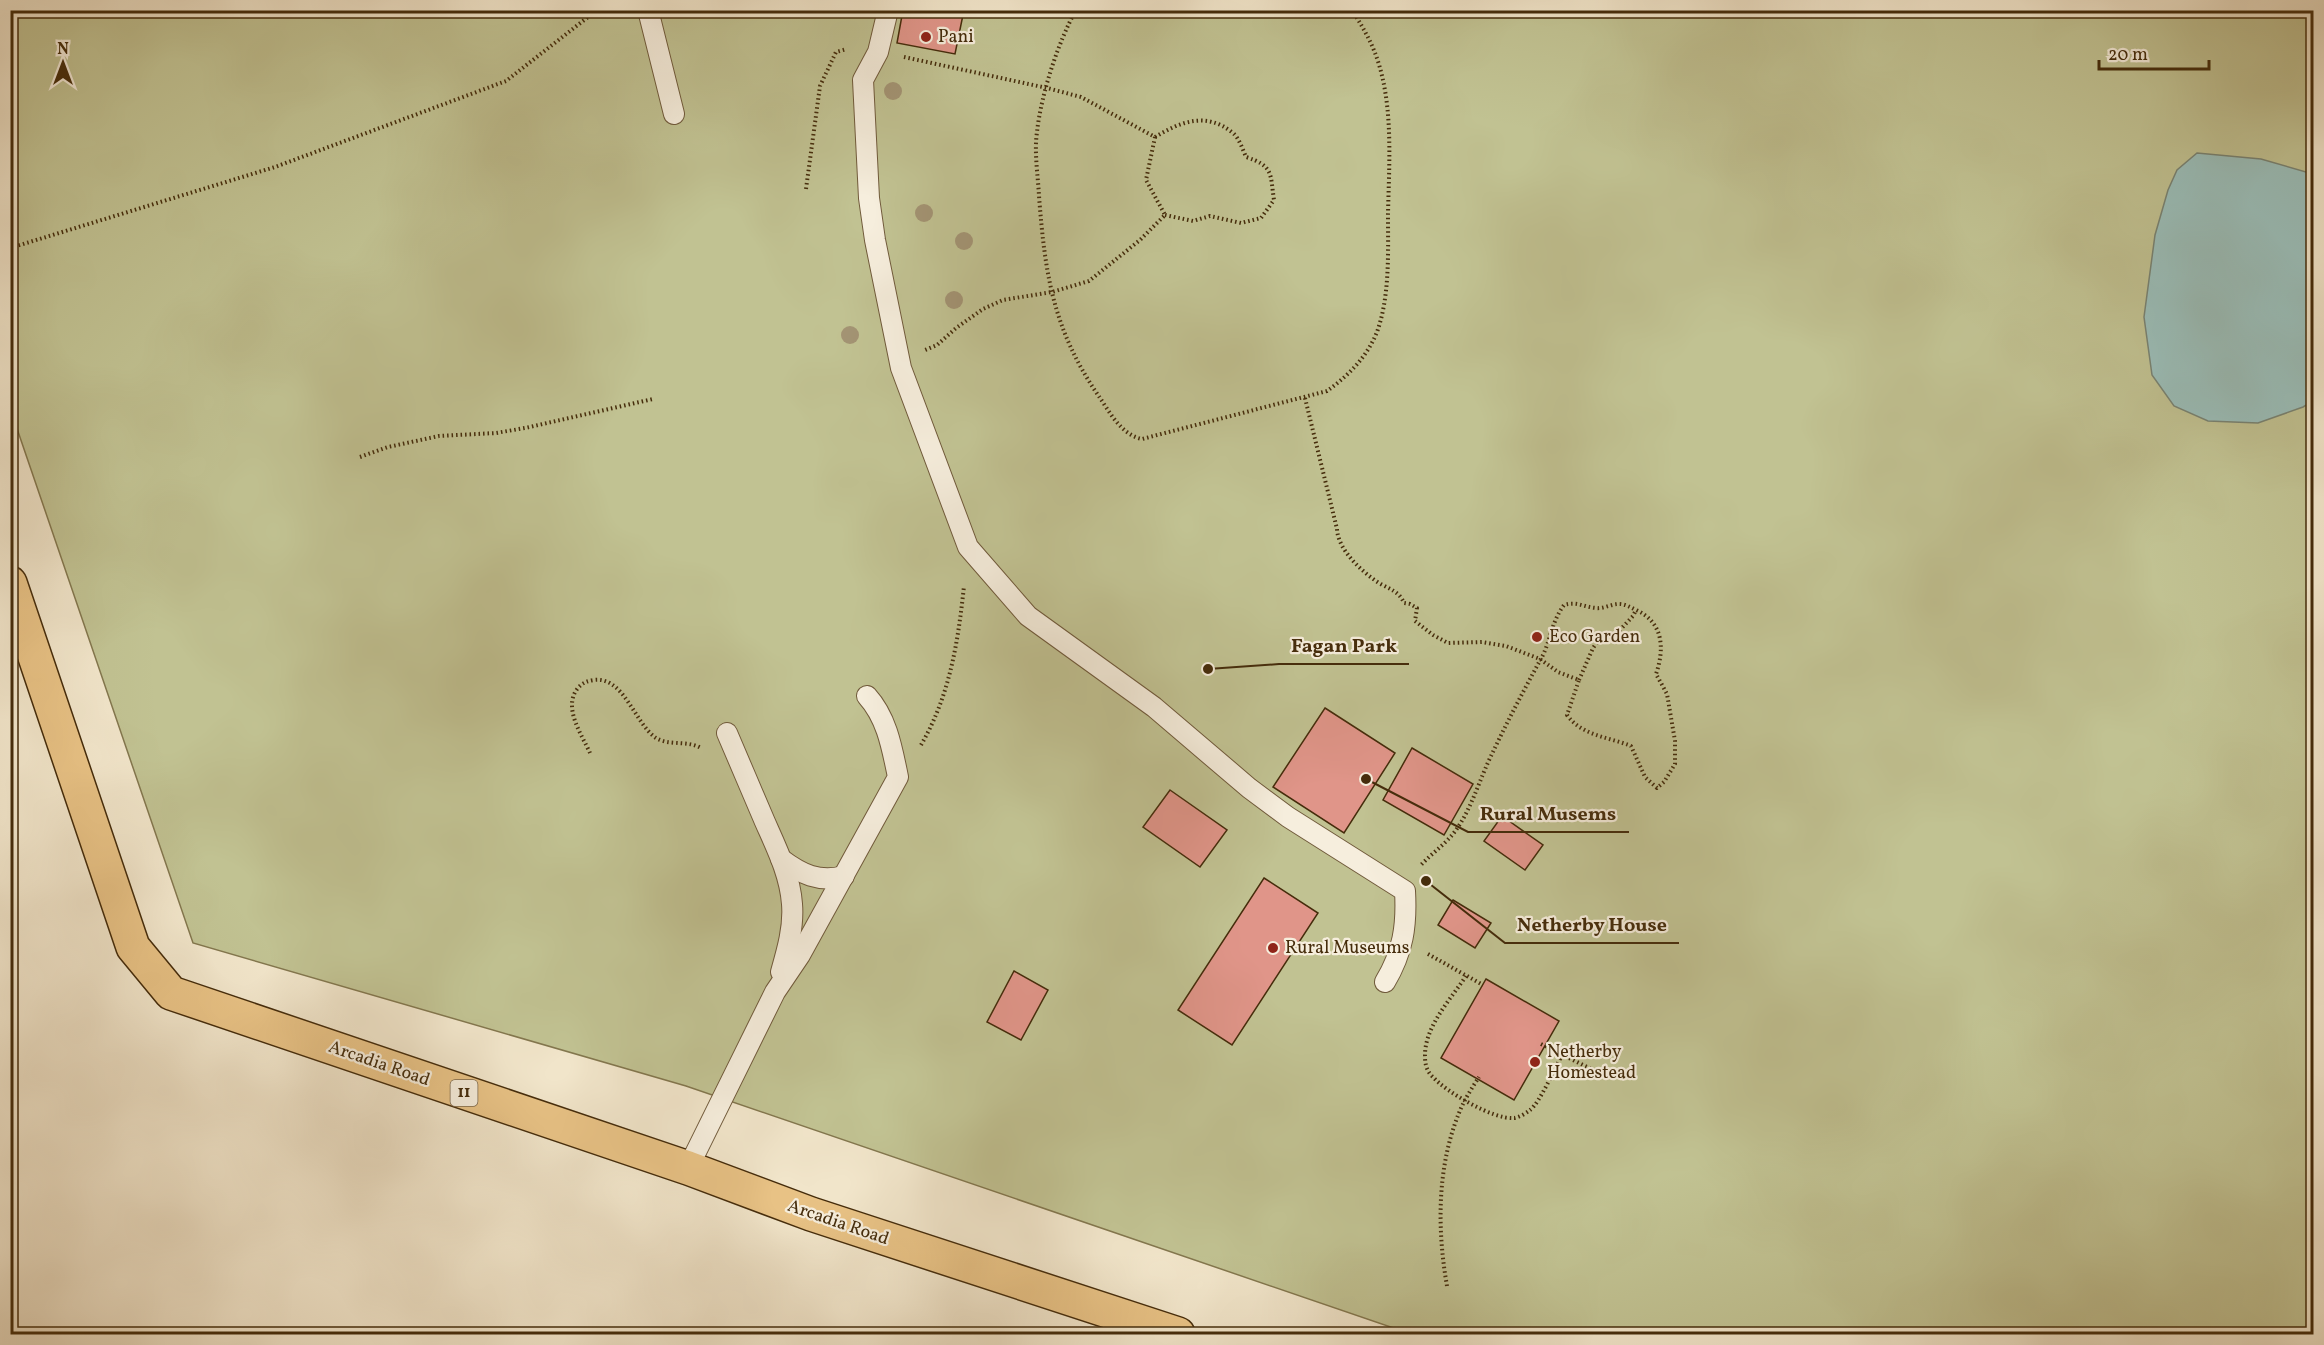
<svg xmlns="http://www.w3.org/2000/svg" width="2324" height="1345" font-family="Vollkorn,serif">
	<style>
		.green { fill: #c1c292; stroke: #83774e; stroke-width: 1.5 }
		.water { fill: #9bbfba; stroke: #798474; stroke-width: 1.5 }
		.building { fill: #e09589; stroke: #452c0b; stroke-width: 1.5 }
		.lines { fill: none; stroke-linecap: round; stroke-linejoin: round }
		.lane-casing { stroke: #705a3b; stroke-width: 22 }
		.primary-casing { stroke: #452c0b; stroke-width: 36 }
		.path { stroke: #452c0b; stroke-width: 4; stroke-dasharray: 1.5 3; stroke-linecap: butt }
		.lane { stroke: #f6eedd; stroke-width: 20 }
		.primary { stroke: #e8c285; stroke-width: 33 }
		.tree { fill: #a39474 }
		.poi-dot { fill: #8f2418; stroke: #f6eedd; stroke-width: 2 }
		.labels { text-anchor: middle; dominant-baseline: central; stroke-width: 4.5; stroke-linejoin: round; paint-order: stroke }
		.shield { fill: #f6eedd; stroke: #7a664a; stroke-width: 1.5 }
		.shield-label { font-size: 16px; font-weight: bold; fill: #452c0b }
		.poi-label { font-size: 18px; fill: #452c0b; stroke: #f6eedd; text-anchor: start }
		.street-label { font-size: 18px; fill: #452c0b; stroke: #f6eedd }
		.leader { fill: none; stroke: #452c0b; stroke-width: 2 }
		.callout-dot { fill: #452c0b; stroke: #f6eedd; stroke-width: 2 }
		.callout-label { font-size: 20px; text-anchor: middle; font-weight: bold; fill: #452c0b; stroke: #f6eedd; stroke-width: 4.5; stroke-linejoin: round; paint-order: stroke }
	</style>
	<rect width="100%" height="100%" fill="#f1e5ca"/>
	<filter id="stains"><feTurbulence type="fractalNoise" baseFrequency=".00333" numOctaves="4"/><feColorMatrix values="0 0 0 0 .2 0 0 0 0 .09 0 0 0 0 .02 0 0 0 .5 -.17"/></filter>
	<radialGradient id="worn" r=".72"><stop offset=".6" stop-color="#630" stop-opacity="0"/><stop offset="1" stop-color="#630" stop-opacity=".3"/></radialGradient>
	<!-- green -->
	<path class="green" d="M10 11H2313V1334H1411L686 1086 193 943 11 411Z"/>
	<!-- water -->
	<path class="water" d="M2197 153 2261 159 2313 174V401L2303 407 2258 423 2208 421 2174 406 2152 375 2144 317 2155 235 2168 190 2177 170Z"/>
	<!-- building -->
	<g class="building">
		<path d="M903 10H964L955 54 897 43Z"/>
		<path d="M1325 708 1395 753 1344 833 1273 787Z"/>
		<path d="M1412 748 1473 784 1444 835 1383 800Z"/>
		<path d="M1170 790 1227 830 1200 867 1143 827Z"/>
		<path d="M1502 816 1543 845 1525 870 1484 841Z"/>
		<path d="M1264 878 1318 913 1232 1045 1178 1010Z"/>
		<path d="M1453 900 1491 923 1475 948 1438 925Z"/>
		<path d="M1014 971 1048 990 1021 1040 987 1022Z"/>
		<path d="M1486 979 1559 1021 1514 1100 1441 1058Z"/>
	</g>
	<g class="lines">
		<defs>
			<g id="lane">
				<path d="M648 10 674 114"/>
				<path d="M888 10 878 52 863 80 869 198 875 240 901 368 968 547 1028 616 1154 707 1249 788 1288 817 1405 891C1407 926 1403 952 1385 982"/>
				<path d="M727 733C740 763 752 792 765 822 777 849 790 875 792 904 794 927 787 951 781 972"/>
				<path d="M781 859C801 874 819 883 844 876"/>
				<path d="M688 1168 775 992 800 955 898 777C892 748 887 718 867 696"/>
			</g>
			<path id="primary" d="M10 583 133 947 171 993 688 1168 811 1214 1178 1334"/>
		</defs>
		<!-- lane casing -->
		<use href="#lane" class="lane-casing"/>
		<!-- primary casing -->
		<use href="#primary" class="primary-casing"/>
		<!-- path -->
		<g class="path">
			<path d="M1076 10C1058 42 1041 95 1037 132 1034 152 1038 176 1039 196 1045 274 1053 329 1098 395 1109 411 1121 435 1142 439L1327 391C1348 376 1367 357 1377 332 1390 296 1388 252 1388 214 1389 166 1393 114 1380 68 1374 46 1364 29 1352 10"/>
			<path d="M904 57 1047 88 1081 97 1155 137 1146 180 1165 215 1140 240 1089 281 1052 292 1003 300 983 309 956 328 937 345 925 350"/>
			<path d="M1155 137C1180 122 1206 111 1233 133 1239 138 1243 150 1246 157 1274 166 1270 174 1274 200L1261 218 1241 223 1210 216 1193 221 1165 215"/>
			<path d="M806 189 820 86 836 52 847 49"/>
			<path d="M10 248 275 167 506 81 597 10"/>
			<path d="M1305 398 1337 529C1338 550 1362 572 1379 583 1389 589 1399 591 1404 603L1410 604 1417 608 1415 621 1433 635 1448 643 1482 642 1506 646 1540 659 1558 672 1579 680 1567 715C1582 736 1609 737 1631 746L1645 777 1657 788 1664 782 1675 764V741L1667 694 1656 674C1665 648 1663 622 1636 610 1630 607 1625 604 1619 604 1611 604 1603 609 1596 608 1584 607 1576 601 1564 605 1552 621 1551 638 1543 655 1525 688 1507 722 1491 756 1478 783 1471 811 1453 834 1443 846 1430 855 1420 866"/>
			<path d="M360 457 388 447 439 436 496 433 525 428 653 399"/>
			<path d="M1579 680 1593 648 1598 641 1619 631 1633 616 1636 610"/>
			<path d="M921 745C950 695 958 642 964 586"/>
			<path d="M590 753C582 735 562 707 578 688 582 683 587 681 594 680 624 676 635 724 656 738 669 746 687 740 701 748"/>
			<path d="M1428 954 1483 985"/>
			<path d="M1466 976C1451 999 1424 1027 1425 1057 1425 1064 1427 1072 1433 1077 1446 1092 1494 1120 1514 1118 1520 1117 1526 1113 1530 1110 1539 1104 1556 1066 1562 1055"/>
			<path d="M1541 1044 1609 1078"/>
			<path d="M1447 1286C1437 1229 1437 1167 1459 1113 1464 1100 1472 1088 1479 1077"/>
		</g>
		<!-- lane -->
		<use href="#lane" class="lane"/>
		<!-- primary -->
		<use href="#primary" class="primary"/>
	</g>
	<!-- trees -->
	<g class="tree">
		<circle cx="893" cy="91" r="9"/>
		<circle cx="924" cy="213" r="9"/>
		<circle cx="964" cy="241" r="9"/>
		<circle cx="954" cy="300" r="9"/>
		<circle cx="850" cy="335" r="9"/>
	</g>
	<!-- markers -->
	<g class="poi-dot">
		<circle cx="926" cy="37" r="6"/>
		<circle cx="1537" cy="637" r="6"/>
		<circle cx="1273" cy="948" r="6"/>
		<circle cx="1535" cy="1062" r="6"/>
	</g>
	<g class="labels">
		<!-- shield labels -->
		<rect class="shield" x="450.5" y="1080" width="27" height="26" rx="4.5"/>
		<g class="shield-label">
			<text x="464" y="1093">11</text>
		</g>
		<!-- poi labels -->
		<g class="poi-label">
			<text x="938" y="37">Pani</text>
			<text x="1549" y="637">Eco Garden</text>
			<text x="1285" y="948">Rural Museums</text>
			<text x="1547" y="1052">Netherby<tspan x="1547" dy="21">Homestead</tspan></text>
		</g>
		<!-- street labels -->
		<g class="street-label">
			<text transform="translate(379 1064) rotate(19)">Arcadia Road</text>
			<text transform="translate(838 1223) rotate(19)">Arcadia Road</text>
		</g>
	</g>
	<!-- callouts -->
	<path class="leader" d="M1208 669L1279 664H1409M1366 779L1468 832H1629M1426 881L1505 943H1679"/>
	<g class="callout-dot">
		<circle cx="1208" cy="669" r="6"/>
		<circle cx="1366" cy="779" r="6"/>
		<circle cx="1426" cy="881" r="6"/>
	</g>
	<g class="callout-label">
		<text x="1344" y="652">Fagan Park</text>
		<text x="1548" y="820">Rural Musems</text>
		<text x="1592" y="931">Netherby House</text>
	</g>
	<!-- margin -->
	<rect width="2324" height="1345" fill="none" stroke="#f1e5ca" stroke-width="36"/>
	<rect x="12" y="12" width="2300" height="1321" fill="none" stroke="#452c0b" stroke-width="3"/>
	<rect x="18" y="18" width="2288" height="1309" fill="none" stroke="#452c0b" stroke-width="1.5"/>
	<!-- north arrow -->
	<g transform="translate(63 63)" stroke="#f6eedd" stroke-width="4.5" paint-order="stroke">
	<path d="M0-4.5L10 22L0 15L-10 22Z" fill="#452c0b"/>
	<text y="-9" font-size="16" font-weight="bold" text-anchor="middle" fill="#452c0b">N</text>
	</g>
	<!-- scale -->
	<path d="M2099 60v9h110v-9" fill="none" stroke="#452c0b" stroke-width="3"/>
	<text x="2108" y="60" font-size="18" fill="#452c0b" stroke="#f6eedd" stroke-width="4.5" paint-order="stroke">20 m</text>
	<rect width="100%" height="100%" filter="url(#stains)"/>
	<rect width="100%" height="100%" fill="url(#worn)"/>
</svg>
